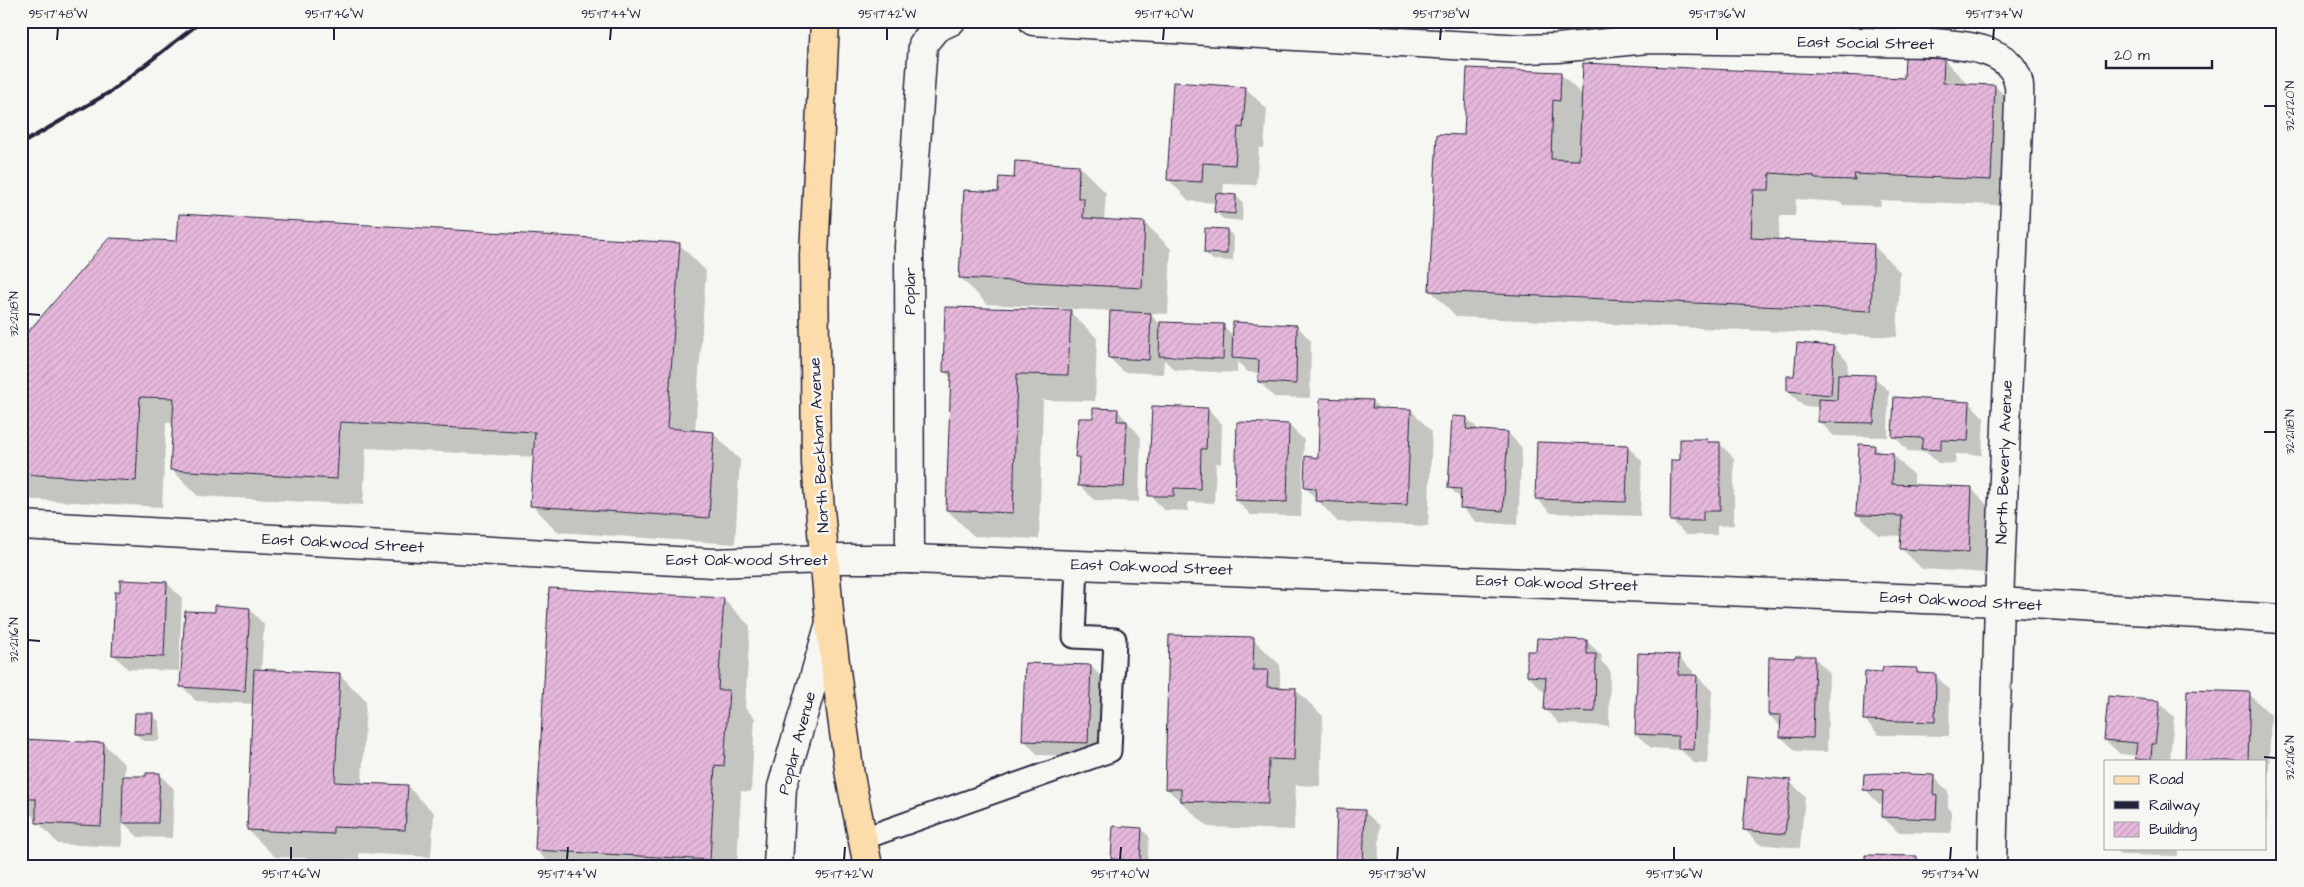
<svg xmlns="http://www.w3.org/2000/svg" width="2304" height="887" font-family="'Architects Daughter',sans-serif">
	<style>
		.shadow { fill: #0003 }
		.building { fill: url(#building-hatch); stroke: #22223b }
		.lines { fill: none; stroke-linecap: round; stroke-linejoin: round }
		.lane-casing { stroke: #22223b; stroke-width: 25 }
		.street-casing { stroke: #22223b; stroke-width: 31 }
		.primary-casing { stroke: #22223b; stroke-width: 31 }
		.lane { stroke: #f6f6f2; stroke-width: 21 }
		.street { stroke: #f6f6f2; stroke-width: 28 }
		.primary { stroke: #fddcac; stroke-width: 28 }
		.rail { stroke: #22223b; stroke-width: 4 }
		.ticks { fill: none; stroke: #22223b; stroke-width: 2 }
		.labels { text-anchor: middle; dominant-baseline: central; stroke-width: 5; stroke-linejoin: round; paint-order: stroke }
		.street-label { font-size: 16px; fill: #22223b; stroke: #f6f6f2 }
		.neatline { fill: none; stroke: #22223b; stroke-width: 2 }
		.ticks-label { font-size: 12px; text-anchor: middle; fill: #22223b }
	</style>
	<defs>
		<pattern id="building-hatch" width="6" height="6" patternUnits="userSpaceOnUse" patternTransform="scale(1.25)"><rect width="6" height="6" fill="#e6b8db"/><path d="M-1 1l2-2M0 6l6-6M5 7l2-2" fill="none" stroke="#c59ebd"/></pattern>
	</defs>
	<rect width="100%" height="100%" fill="#f6f6f2"/>
	<filter id="ink" filterUnits="userSpaceOnUse"><feTurbulence type="fractalNoise" baseFrequency=".02" numOctaves="2"/><feDisplacementMap in="SourceGraphic" scale="10" xChannelSelector="R" yChannelSelector="G"/><feConvolveMatrix kernelMatrix="1 2 1 2 8 2 1 2 1" color-interpolation-filters="sRGB"/></filter>
	<g filter="url(#ink)">
		<!-- shadow -->
		<g class="shadow">
			<path d="M1944 60 1969 85 1995 86 2021 113 2017 206 1880 200 1881 206 1843 205 1840 202 1796 199 1795 216H1780L1778 241 1873 245 1900 272 1897 337 1457 317 1431 291 1466 136 1560 73 1583 96 1905 80Z"/>
			<path d="M1245 88 1267 109 1264 148H1259L1256 185 1224 184 1223 195 1236 196 1243 203 1242 221 1223 219 1216 212V203L1189 201 1168 179Z"/>
			<path d="M1079 166 1106 193 1104 221 1145 223 1171 249 1168 314 1149 313 1161 325 1223 326 1234 336 1297 326 1311 341 1310 398 1274 397 1260 382V373L1248 372 1237 361V373L1175 370 1164 360 1163 374 1124 372 1109 358 1111 311 987 304 960 277 1000 193 1015 179Z"/>
			<path d="M1227 230 1234 237 1233 261 1213 260 1206 253Z"/>
			<path d="M178 243 679 244 706 271 695 432 714 434 740 460 735 544 558 532 532 505 535 457 366 448 363 505 198 496 171 469 174 423H166L162 507 21 499V342Z"/>
			<path d="M1070 312 1097 338 1095 401 1043 400 1039 539 974 536 947 510 952 379 944 371Z"/>
			<path d="M1834 347 1848 362 1847 376 1874 377 1889 391 1888 437 1834 436 1819 421V407L1803 406 1788 391 1796 377Z"/>
			<path d="M1372 401 1380 409 1411 410 1432 432 1428 526 1338 522 1305 487 1319 459Z"/>
			<path d="M1970 403 1984 418 1982 455 1956 454 1955 464 1938 463 1926 452 1908 451 1894 436Z"/>
			<path d="M1208 409 1222 424 1221 464 1216 463 1214 503 1188 502V511L1164 510 1150 495Z"/>
			<path d="M1117 410 1141 437 1139 502 1094 500 1079 485 1080 460 1076 456 1094 420Z"/>
			<path d="M1467 418 1480 431 1508 433 1522 448 1518 525 1476 522 1462 507V500L1449 487Z"/>
			<path d="M1289 425 1304 440 1301 516 1251 515 1236 500Z"/>
			<path d="M1707 440 1710 444H1720L1734 458V525L1717 526V535H1686L1671 520 1681 461Z"/>
			<path d="M1627 446 1642 461 1640 516 1551 513 1536 498Z"/>
			<path d="M1874 446 1882 454H1893L1914 476V486L1971 488 1992 510 1990 573 1922 569 1901 548 1902 536 1878 535 1857 514Z"/>
			<path d="M167 583 182 598 179 671 128 669 113 654 121 593Z"/>
			<path d="M723 599 750 626 745 708 755 718 751 792 741 791 737 866H552L536 850Z"/>
			<path d="M249 609 264 624 261 671 339 674 366 701 362 784 407 786 434 813 431 857 359 853V860L275 857 248 830 254 704 196 701 182 686 216 614Z"/>
			<path d="M1253 639 1280 665V684L1285 689 1296 690 1323 716 1320 786 1296 785 1294 830 1208 827 1166 788Z"/>
			<path d="M1587 641 1602 656 1601 661 1610 670 1609 726 1560 724 1546 710V691H1543L1528 676Z"/>
			<path d="M1678 657 1693 671V676H1697L1712 691 1708 764 1694 763 1681 750 1651 748 1636 734Z"/>
			<path d="M1814 657 1829 672 1827 752 1796 751 1781 737V727L1769 715 1770 658Z"/>
			<path d="M1091 666 1105 681 1103 757 1038 755 1024 740Z"/>
			<path d="M1916 669 1922 675H1935L1950 690 1949 736 1879 735 1865 720 1884 673Z"/>
			<path d="M2249 694 2271 715 2266 840 2265 761H2186Z"/>
			<path d="M2159 702 2174 717 2170 759 2166 758V761H2139L2137 756 2120 754 2105 740Z"/>
			<path d="M152 715 160 722 159 741H143L136 734Z"/>
			<path d="M21 740 104 744 125 765 124 777 147 778 159 774 174 789 172 838 138 837 123 822 122 847 58 844 21 803Z"/>
			<path d="M1933 776 1948 791V807L1951 811V833L1898 832 1883 817V804H1879L1865 789Z"/>
			<path d="M1790 782 1805 796 1800 848 1759 844 1744 829Z"/>
			<path d="M1365 812 1380 826 1378 866H1336Z"/>
			<path d="M1141 829 1149 836 1147 866H1120L1113 859Z"/>
			<path d="M2114 848H2178V856L2121 855Z"/>
			<path d="M1917 858 1925 866H1866Z"/>
		</g>
		<!-- building -->
		<g class="building">
			<path d="M1905 57 1944 59 1943 83 1995 85 1991 180 1854 174 1855 180 1815 179 1814 176 1770 173 1769 190H1753L1751 238 1874 244 1871 311 1429 291 1437 134 1464 135 1467 68 1561 72 1560 101 1553 100 1551 159 1579 160 1583 63 1904 78Z"/>
			<path d="M1173 82 1246 87 1243 128 1238 127 1235 165 1203 163 1202 182 1167 180Z"/>
			<path d="M1015 161 1079 165 1078 198H1084L1083 218 1145 222 1142 288 959 278 964 190 998 192 999 177 1014 178Z"/>
			<path d="M1216 193 1236 195 1235 214 1214 212Z"/>
			<path d="M179 214 680 243 667 428 714 432 709 518 530 506 535 432 340 422 337 479 170 470 174 398 140 397 136 481 21 474V340L109 238 177 241Z"/>
			<path d="M1205 228 1227 229V254L1204 253Z"/>
			<path d="M945 307 1071 310 1068 375 1017 374 1013 513 946 510 951 372H943Z"/>
			<path d="M1110 311 1151 313 1149 360 1108 358Z"/>
			<path d="M1160 322 1224 324 1223 359 1159 356Z"/>
			<path d="M1233 322 1297 325 1296 384 1258 382 1259 360 1232 358Z"/>
			<path d="M1797 343 1834 346 1831 395 1787 391V376H1794Z"/>
			<path d="M1838 374 1875 375 1874 423 1818 422V399L1837 400Z"/>
			<path d="M1894 397 1970 402 1968 441 1941 440V450L1921 449 1923 438 1892 437Z"/>
			<path d="M1320 398 1373 400 1372 408 1411 409 1407 505 1315 501 1316 488 1304 487 1305 456 1318 458Z"/>
			<path d="M1152 406 1208 408 1206 449H1201L1200 489 1174 488V496H1148Z"/>
			<path d="M1093 408 1118 409 1117 421H1127L1124 487 1078 486 1079 457H1075L1079 418H1093Z"/>
			<path d="M1452 416 1467 417 1466 429 1508 432 1503 511 1460 508 1461 489 1448 488Z"/>
			<path d="M1237 422 1289 424 1287 502 1235 500Z"/>
			<path d="M1680 439H1707L1708 442H1720V511H1703V521H1670L1671 460H1680Z"/>
			<path d="M1537 442 1628 445 1626 502 1535 499Z"/>
			<path d="M1859 444 1875 445 1874 452 1893 453 1892 484 1972 487 1969 552 1900 549 1902 516 1856 515Z"/>
			<path d="M120 580 167 582 164 657 112 655 115 592 120 591Z"/>
			<path d="M549 588 724 598 718 690H729L724 766 715 765 710 860 535 850Z"/>
			<path d="M215 605 250 608 245 691 180 687 185 611 215 612Z"/>
			<path d="M1169 635 1254 637 1253 670H1268L1267 687 1296 688 1294 760 1269 759 1268 804 1181 801V789H1165Z"/>
			<path d="M1537 638 1587 640V654H1596L1595 712 1544 710 1546 677 1527 676V651H1536Z"/>
			<path d="M1638 653 1679 655 1678 675H1697L1694 750 1678 749V736L1635 734Z"/>
			<path d="M1795 656H1815L1813 738 1780 737 1781 715H1768L1769 657 1794 658Z"/>
			<path d="M1025 663 1091 665 1088 743 1022 741Z"/>
			<path d="M1883 667 1917 668V673L1936 674 1935 722 1863 720 1865 671 1882 672Z"/>
			<path d="M254 669 340 673 335 782 408 785 405 830 333 827V834L247 830Z"/>
			<path d="M2187 690 2250 692 2248 761H2185Z"/>
			<path d="M2108 696 2160 701 2155 744H2152L2151 760 2135 759 2137 743 2104 740Z"/>
			<path d="M135 713H153L152 734H134Z"/>
			<path d="M21 739 104 743 101 826 36 823V799H21Z"/>
			<path d="M146 773H160L158 823H122L123 776H146Z"/>
			<path d="M1885 773 1934 775 1933 794 1937 795 1936 819 1882 817 1883 791 1863 790 1864 774Z"/>
			<path d="M1748 776 1791 780 1785 834 1743 830Z"/>
			<path d="M1337 809 1365 810 1363 866H1335Z"/>
			<path d="M1113 826 1142 828 1140 861 1111 859Z"/>
			<path d="M1865 855 1917 856V866H1865Z"/>
		</g>
		<g class="lines">
			<defs>
				<path id="lane" d="M862 839 1110 751 1115 639 1074 637 1077 565"/>
				<g id="street">
					<path d="M1033 21 1523 49 1558 48 1647 39 1933 43C1960 45 2010 47 2018 81 2020 87 2019 94 2019 101L1999 602 1992 866"/>
					<path d="M21 525 713 563 825 559H910L1077 565 1999 602 2283 619"/>
					<path d="M910 559 909 246 923 44 936 28 951 21"/>
					<path d="M778 866 782 787 830 623"/>
				</g>
				<path id="primary" d="M825 21 814 256 816 463 830 623 841 710 850 776 868 866"/>
			</defs>
			<!-- lane casing -->
			<use href="#lane" class="lane-casing"/>
			<!-- street casing -->
			<use href="#street" class="street-casing"/>
			<!-- primary casing -->
			<use href="#primary" class="primary-casing"/>
			<!-- lane -->
			<use href="#lane" class="lane"/>
			<!-- street -->
			<use href="#street" class="street"/>
			<!-- primary -->
			<use href="#primary" class="primary"/>
			<!-- rail -->
			<path class="rail" d="M21 144 110 92 202 21"/>
		</g>
	</g>
	<!-- ticks -->
	<path class="ticks" d="M57 40 58 28M334 40V28M610 40 611 28M887 40V28M1163 40 1164 28M1440 40 1441 28M1717 40V28M1993 40 1994 28M2264 106H2276M28 314 40 315M2264 432H2276M28 640 40 641M2264 757 2276 758M291 860V847M567 860 568 847M844 860 845 847M1120 860 1121 847M1397 860 1398 847M1674 860V847M1950 860 1951 847"/>
	<g class="labels">
		<!-- street labels -->
		<g class="street-label">
			<text transform="translate(1866 43) rotate(1)">East Social Street</text>
			<text transform="translate(910 291) rotate(-90)">Poplar</text>
			<text transform="translate(819 445) rotate(-93)">North Beckham Avenue</text>
			<text transform="translate(2004 462) rotate(-88)">North Beverly Avenue</text>
			<text transform="translate(343 543) rotate(3)">East Oakwood Street</text>
			<text x="747" y="560">East Oakwood Street</text>
			<text transform="translate(1152 567) rotate(2)">East Oakwood Street</text>
			<text transform="translate(1557 583) rotate(2)">East Oakwood Street</text>
			<text transform="translate(1961 601) rotate(3)">East Oakwood Street</text>
			<text transform="translate(797 743) rotate(-75)">Poplar Avenue</text>
		</g>
	</g>
	<!-- margin -->
	<rect width="2304" height="887" fill="none" stroke="#f6f6f2" stroke-width="55"/>
	<!-- legend -->
	<rect x="2104" y="760" width="162" height="90" fill="#f6f6f2" stroke="#a1a1a9"/>
	<rect x="2114" y="776" width="25" height="8" fill="#fddcac" stroke="#a1a1a9"/>
	<text x="2149" y="784" font-size="15" fill="#22223b">Road</text>
	<rect x="2114" y="801" width="25" height="8" fill="#22223b" stroke="#a1a1a9"/>
	<text x="2149" y="810" font-size="15" fill="#22223b">Railway</text>
	<rect x="2114" y="822" width="25" height="15" fill="url(#building-hatch)" stroke="#a1a1a9"/>
	<text x="2149" y="834" font-size="15" fill="#22223b">Building</text>
	<!-- scale -->
	<path d="M2106 60v8h106v-8" fill="none" stroke="#22223b" stroke-width="2.5"/>
	<text x="2114" y="60" font-size="15" fill="#22223b" stroke="#f6f6f2" stroke-width="4" paint-order="stroke">20 m</text>
	<rect x="28" y="28" width="2248" height="832" class="neatline"/>
	<g class="ticks-label">
		<text x="58" y="18">95°17'48"W</text>
		<text x="334" y="18">95°17'46"W</text>
		<text x="611" y="18">95°17'44"W</text>
		<text x="887" y="18">95°17'42"W</text>
		<text x="1164" y="18">95°17'40"W</text>
		<text x="1441" y="18">95°17'38"W</text>
		<text x="1717" y="18">95°17'36"W</text>
		<text x="1994" y="18">95°17'34"W</text>
		<text transform="translate(2290 106) rotate(-90)" y="4">32°21'20"N</text>
		<text transform="translate(14 314) rotate(-90)" y="4">32°21'18"N</text>
		<text transform="translate(2290 432) rotate(-90)" y="4">32°21'18"N</text>
		<text transform="translate(14 640) rotate(-90)" y="4">32°21'16"N</text>
		<text transform="translate(2290 758) rotate(-90)" y="4">32°21'16"N</text>
		<text x="291" y="878">95°17'46"W</text>
		<text x="567" y="878">95°17'44"W</text>
		<text x="844" y="878">95°17'42"W</text>
		<text x="1120" y="878">95°17'40"W</text>
		<text x="1397" y="878">95°17'38"W</text>
		<text x="1674" y="878">95°17'36"W</text>
		<text x="1950" y="878">95°17'34"W</text>
	</g>
</svg>
